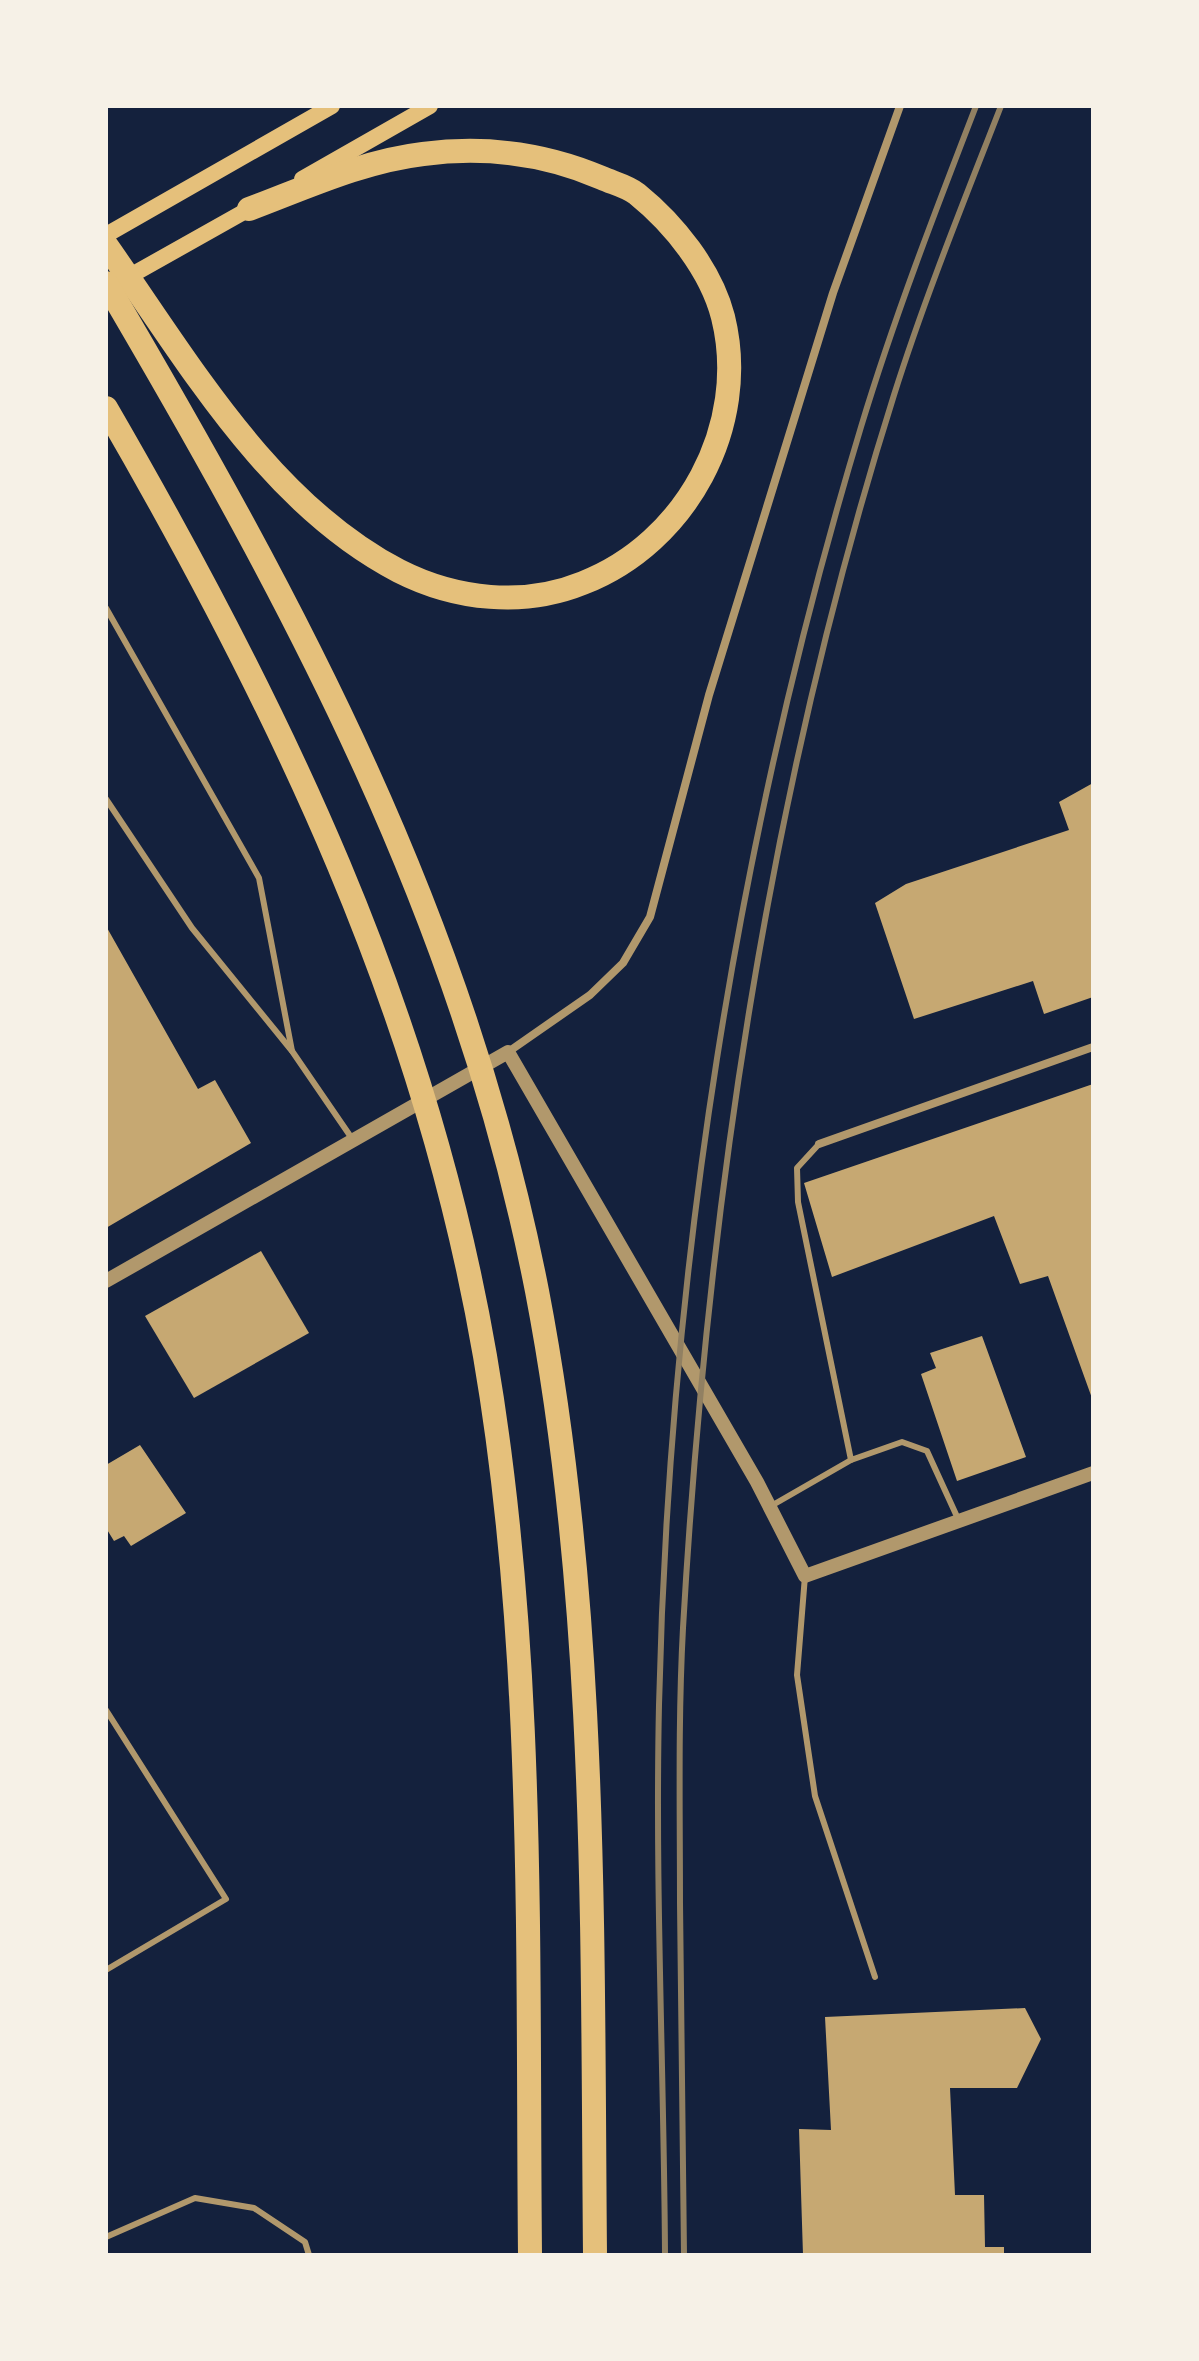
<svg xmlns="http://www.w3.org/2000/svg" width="1199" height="2361" font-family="Inter,sans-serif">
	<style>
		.building { fill: #c6a872 }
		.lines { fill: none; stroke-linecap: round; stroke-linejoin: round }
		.service { stroke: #b1986c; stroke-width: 6 }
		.minor { stroke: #b1986c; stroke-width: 8 }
		.tertiary { stroke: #b1986c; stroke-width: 14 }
		.secondary { stroke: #e5c07b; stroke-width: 16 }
		.motorway { stroke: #e5c07b; stroke-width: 24 }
		.rail { stroke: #918062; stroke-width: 6 }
	</style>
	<rect width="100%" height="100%" fill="#14213d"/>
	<!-- building -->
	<g class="building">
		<path d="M1093 783V997L1044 1014 1033 981 914 1019 875 903 906 884 1069 830 1059 802Z"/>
		<path d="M106 926 198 1089 215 1080 251 1143 106 1228Z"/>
		<path d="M1093 1084V1401L1048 1276 1020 1284 994 1216 832 1277 804 1183Z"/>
		<path d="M261 1251 309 1333 194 1398 145 1316Z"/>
		<path d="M982 1336 1026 1457 957 1481 921 1374 936 1368 930 1353Z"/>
		<path d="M140 1445 186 1513 131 1546 124 1536 114 1541 106 1528V1465Z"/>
		<path d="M1025 2008 1041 2039 1017 2088H950L955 2195H984L985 2247H1004V2255H803L799 2129 831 2130 825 2017Z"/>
	</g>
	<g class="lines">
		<!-- service -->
		<g class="service">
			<path d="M106 608 259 878 292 1051"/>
			<path d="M106 799 192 928 292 1051 353 1140"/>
			<path d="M819 1144 797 1168 798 1202 851 1460 902 1442 927 1451 959 1521"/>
			<path d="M771 1506 851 1460"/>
			<path d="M805 1576 797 1675 815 1796 875 1977"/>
			<path d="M106 1710 226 1899 106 1970"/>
			<path d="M106 2237 195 2198 254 2208 305 2242 309 2255"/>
		</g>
		<!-- minor -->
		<g class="minor">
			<path d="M508 1052 590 995 623 963 650 917 709 695 833 293 900 106"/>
			<path d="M819 1144 1093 1047"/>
		</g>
		<!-- tertiary -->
		<path class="tertiary" d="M106 1281 508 1052 757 1482 805 1576 1093 1473"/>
		<!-- secondary -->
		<g class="secondary">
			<path d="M302 179 430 106"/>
			<path d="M106 235 332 106"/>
			<path d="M121 281 258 204"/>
		</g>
		<!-- motorway -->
		<g class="motorway">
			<path d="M106 245C188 361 268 503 399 571 456 600 524 607 583 583 686 543 750 426 723 317 711 270 674 224 637 194 627 186 613 183 602 178 546 154 484 146 423 154 363 161 305 188 249 209"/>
			<path d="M106 283C297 608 464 917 537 1291 598 1608 592 1934 595 2255"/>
			<path d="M106 408C281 710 425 1008 485 1356 536 1653 527 1955 530 2255"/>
		</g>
		<!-- rail -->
		<g class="rail">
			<path d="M665 2255C664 2072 655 1888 659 1705 669 1273 736 841 861 427 894 318 935 212 976 106"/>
			<path d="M684 2255C683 2138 681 2020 680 1903 680 1811 678 1720 683 1628 707 1211 768 794 894 395 925 297 964 201 1001 106"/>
		</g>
	</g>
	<!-- border -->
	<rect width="1199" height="2361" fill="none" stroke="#f6f1e7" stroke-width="216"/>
</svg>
